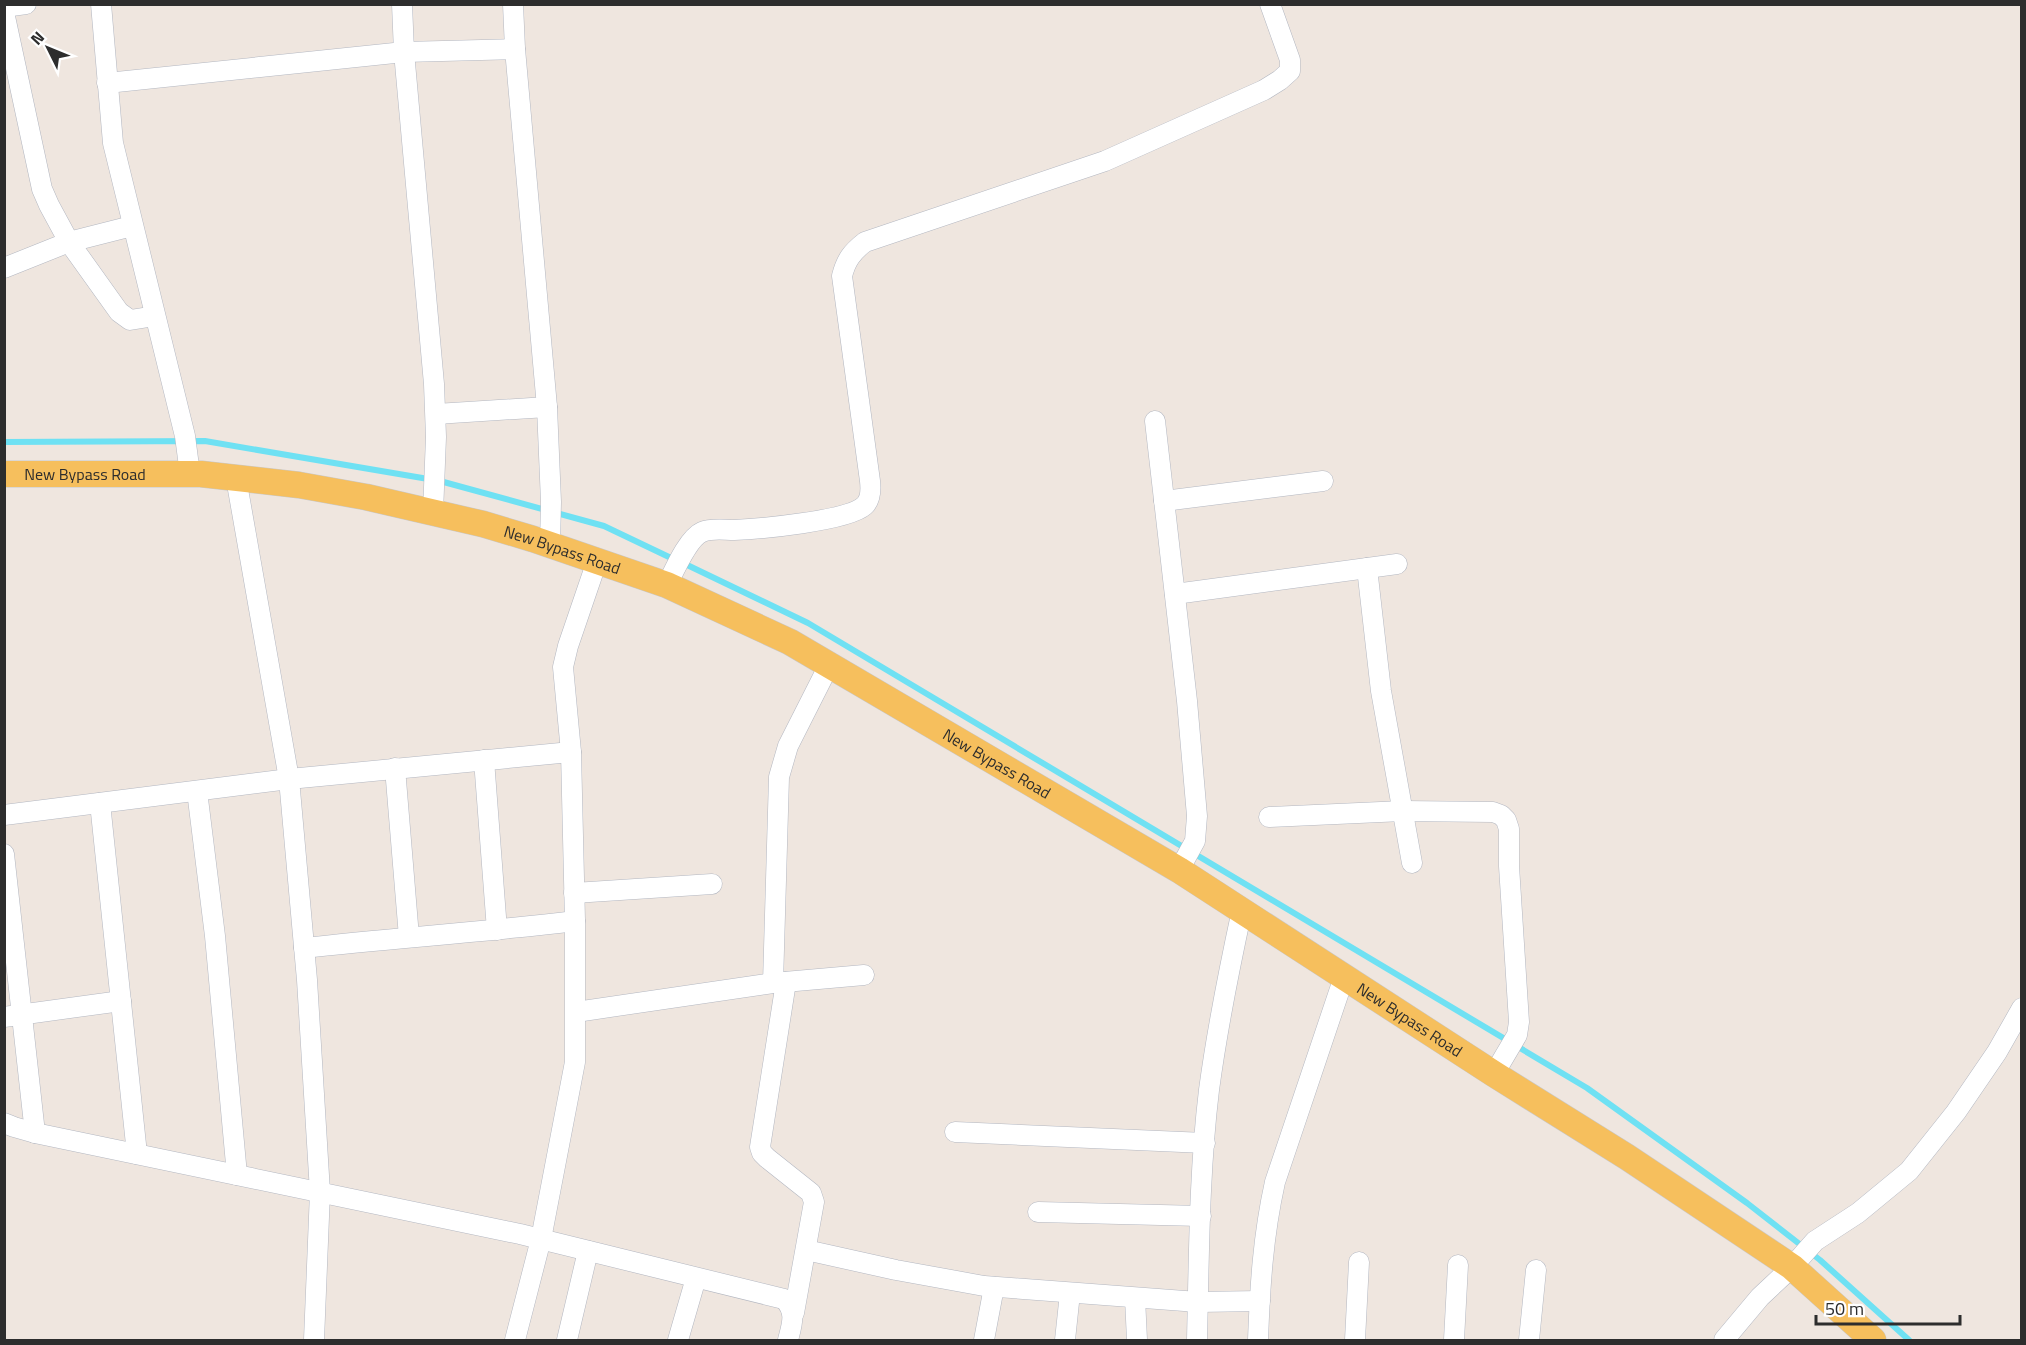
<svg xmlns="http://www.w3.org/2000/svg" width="2026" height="1345" font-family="'Titillium Web',sans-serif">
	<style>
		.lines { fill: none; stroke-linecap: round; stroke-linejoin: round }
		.stream { stroke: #6fe1f3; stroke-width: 6 }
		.minor-casing { stroke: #b3b7c1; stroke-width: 21 }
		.major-casing { stroke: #c8c8c8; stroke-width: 27 }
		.minor { stroke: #fff; stroke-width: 20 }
		.major { stroke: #f6bf5d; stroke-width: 26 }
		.labels { text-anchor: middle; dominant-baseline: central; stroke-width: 4.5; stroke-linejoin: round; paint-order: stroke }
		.street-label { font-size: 16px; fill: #2d2d2d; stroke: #fff }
	</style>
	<rect width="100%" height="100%" fill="#efe6df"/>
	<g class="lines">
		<!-- stream -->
		<g class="stream">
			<path d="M4 442 205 441 440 481 604 526 669 557"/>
			<path d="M683 563 808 623 1587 1088 1747 1203 1820 1260 1909 1340"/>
		</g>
		<defs>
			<g id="minor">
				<path d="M101 4 113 143 185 436 190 474"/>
				<path d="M402 4 404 52 434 384 436 437 433 513"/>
				<path d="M513 4 515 49 547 407 551 502 550 545"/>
				<path d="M4 7 26 4"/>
				<path d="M4 12 42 189 49 205 69 242 119 312 130 320 155 316"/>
				<path d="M107 83 404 52 515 49"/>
				<path d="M4 268 69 242 132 226"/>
				<path d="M436 414 547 407"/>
				<path d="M1155 421 1187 701 1197 816 1195 841 1179 870"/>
				<path d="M236 478 289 779 307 980 320 1192 314 1340"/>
				<path d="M1164 501 1323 481"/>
				<path d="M1367 568 1381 691 1412 863"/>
				<path d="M667 585C674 571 688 538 702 532 711 528 724 530 734 530 759 529 847 521 864 506 871 500 871 490 870 481L842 276C846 260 852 252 865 242L1105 161 1264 90 1280 80 1290 71V60L1270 4"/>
				<path d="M1175 594 1397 564"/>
				<path d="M484 760 497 930"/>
				<path d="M395 768 409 937"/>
				<path d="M197 791 215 936 237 1175"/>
				<path d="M100 803 137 1154"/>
				<path d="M4 815 289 779 571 752"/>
				<path d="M1269 817 1403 811 1493 812 1501 815 1506 820 1509 829V866L1519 1022 1517 1035 1494 1074"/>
				<path d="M4 854 35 1133"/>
				<path d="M574 893 712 884"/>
				<path d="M304 948C394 938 485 932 575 921"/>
				<path d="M786 982 760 1147 762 1153 767 1158 811 1193 814 1202 794 1313"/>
				<path d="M773 983 779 777 788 746 829 665"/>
				<path d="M576 1012 773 983 864 975"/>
				<path d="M4 1017 121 1001"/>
				<path d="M4 1123 14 1127 35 1133 520 1234 784 1299C797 1312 792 1324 788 1340"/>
				<path d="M955 1132 1205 1143"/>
				<path d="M1038 1212 1201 1216"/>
				<path d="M806 1250 896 1270 984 1286 1198 1302 1260 1301"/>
				<path d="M1135 1298 1137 1340"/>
				<path d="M515 1340 541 1239 575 1062V921L571 752 563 667 568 646 597 561"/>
				<path d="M567 1340 588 1251"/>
				<path d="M678 1340 696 1278"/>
				<path d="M984 1340 994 1287"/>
				<path d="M1065 1340 1070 1293"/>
				<path d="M1197 1340C1199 1257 1199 1173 1209 1090 1217 1030 1229 970 1242 910"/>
				<path d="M1258 1340C1260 1286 1263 1236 1275 1182L1344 977"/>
				<path d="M1355 1340 1359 1262"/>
				<path d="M1454 1340 1458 1265"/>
				<path d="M1529 1340 1536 1270"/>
				<path d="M1724 1340 1760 1297 1792 1267 1815 1241 1858 1213 1909 1171 1956 1112 1997 1052 2022 1008"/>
			</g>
			<g id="major">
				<path id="s1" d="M4 474H201L299 485 366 497 483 524 533 539 667 585 790 642 1179 870 1494 1074 1627 1157 1792 1267 1873 1340"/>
			</g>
		</defs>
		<!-- minor casing -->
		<use href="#minor" class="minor-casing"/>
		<!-- major casing -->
		<use href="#major" class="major-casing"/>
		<!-- minor -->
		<use href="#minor" class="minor"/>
		<!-- major -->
		<use href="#major" class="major"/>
	</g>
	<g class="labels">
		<!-- street labels -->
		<g class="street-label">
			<text stroke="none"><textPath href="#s1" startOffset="81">New Bypass Road</textPath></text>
			<text stroke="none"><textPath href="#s1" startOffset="567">New Bypass Road</textPath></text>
			<text stroke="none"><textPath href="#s1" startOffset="1053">New Bypass Road</textPath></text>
			<text stroke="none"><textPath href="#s1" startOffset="1539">New Bypass Road</textPath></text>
		</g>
	</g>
	<!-- border -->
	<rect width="2026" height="1345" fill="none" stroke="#2d2d2d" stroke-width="12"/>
	<!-- north arrow -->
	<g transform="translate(48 48) rotate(313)" stroke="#ffffff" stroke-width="4.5" paint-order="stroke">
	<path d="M0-4.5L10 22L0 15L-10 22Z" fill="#2d2d2d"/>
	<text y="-9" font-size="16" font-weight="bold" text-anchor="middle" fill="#2d2d2d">N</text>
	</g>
	<!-- scale -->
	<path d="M1816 1315v9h144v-9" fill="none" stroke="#2d2d2d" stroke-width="3"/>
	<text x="1825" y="1315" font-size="18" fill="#2d2d2d" stroke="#ffffff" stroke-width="4.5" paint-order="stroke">50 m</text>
</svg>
